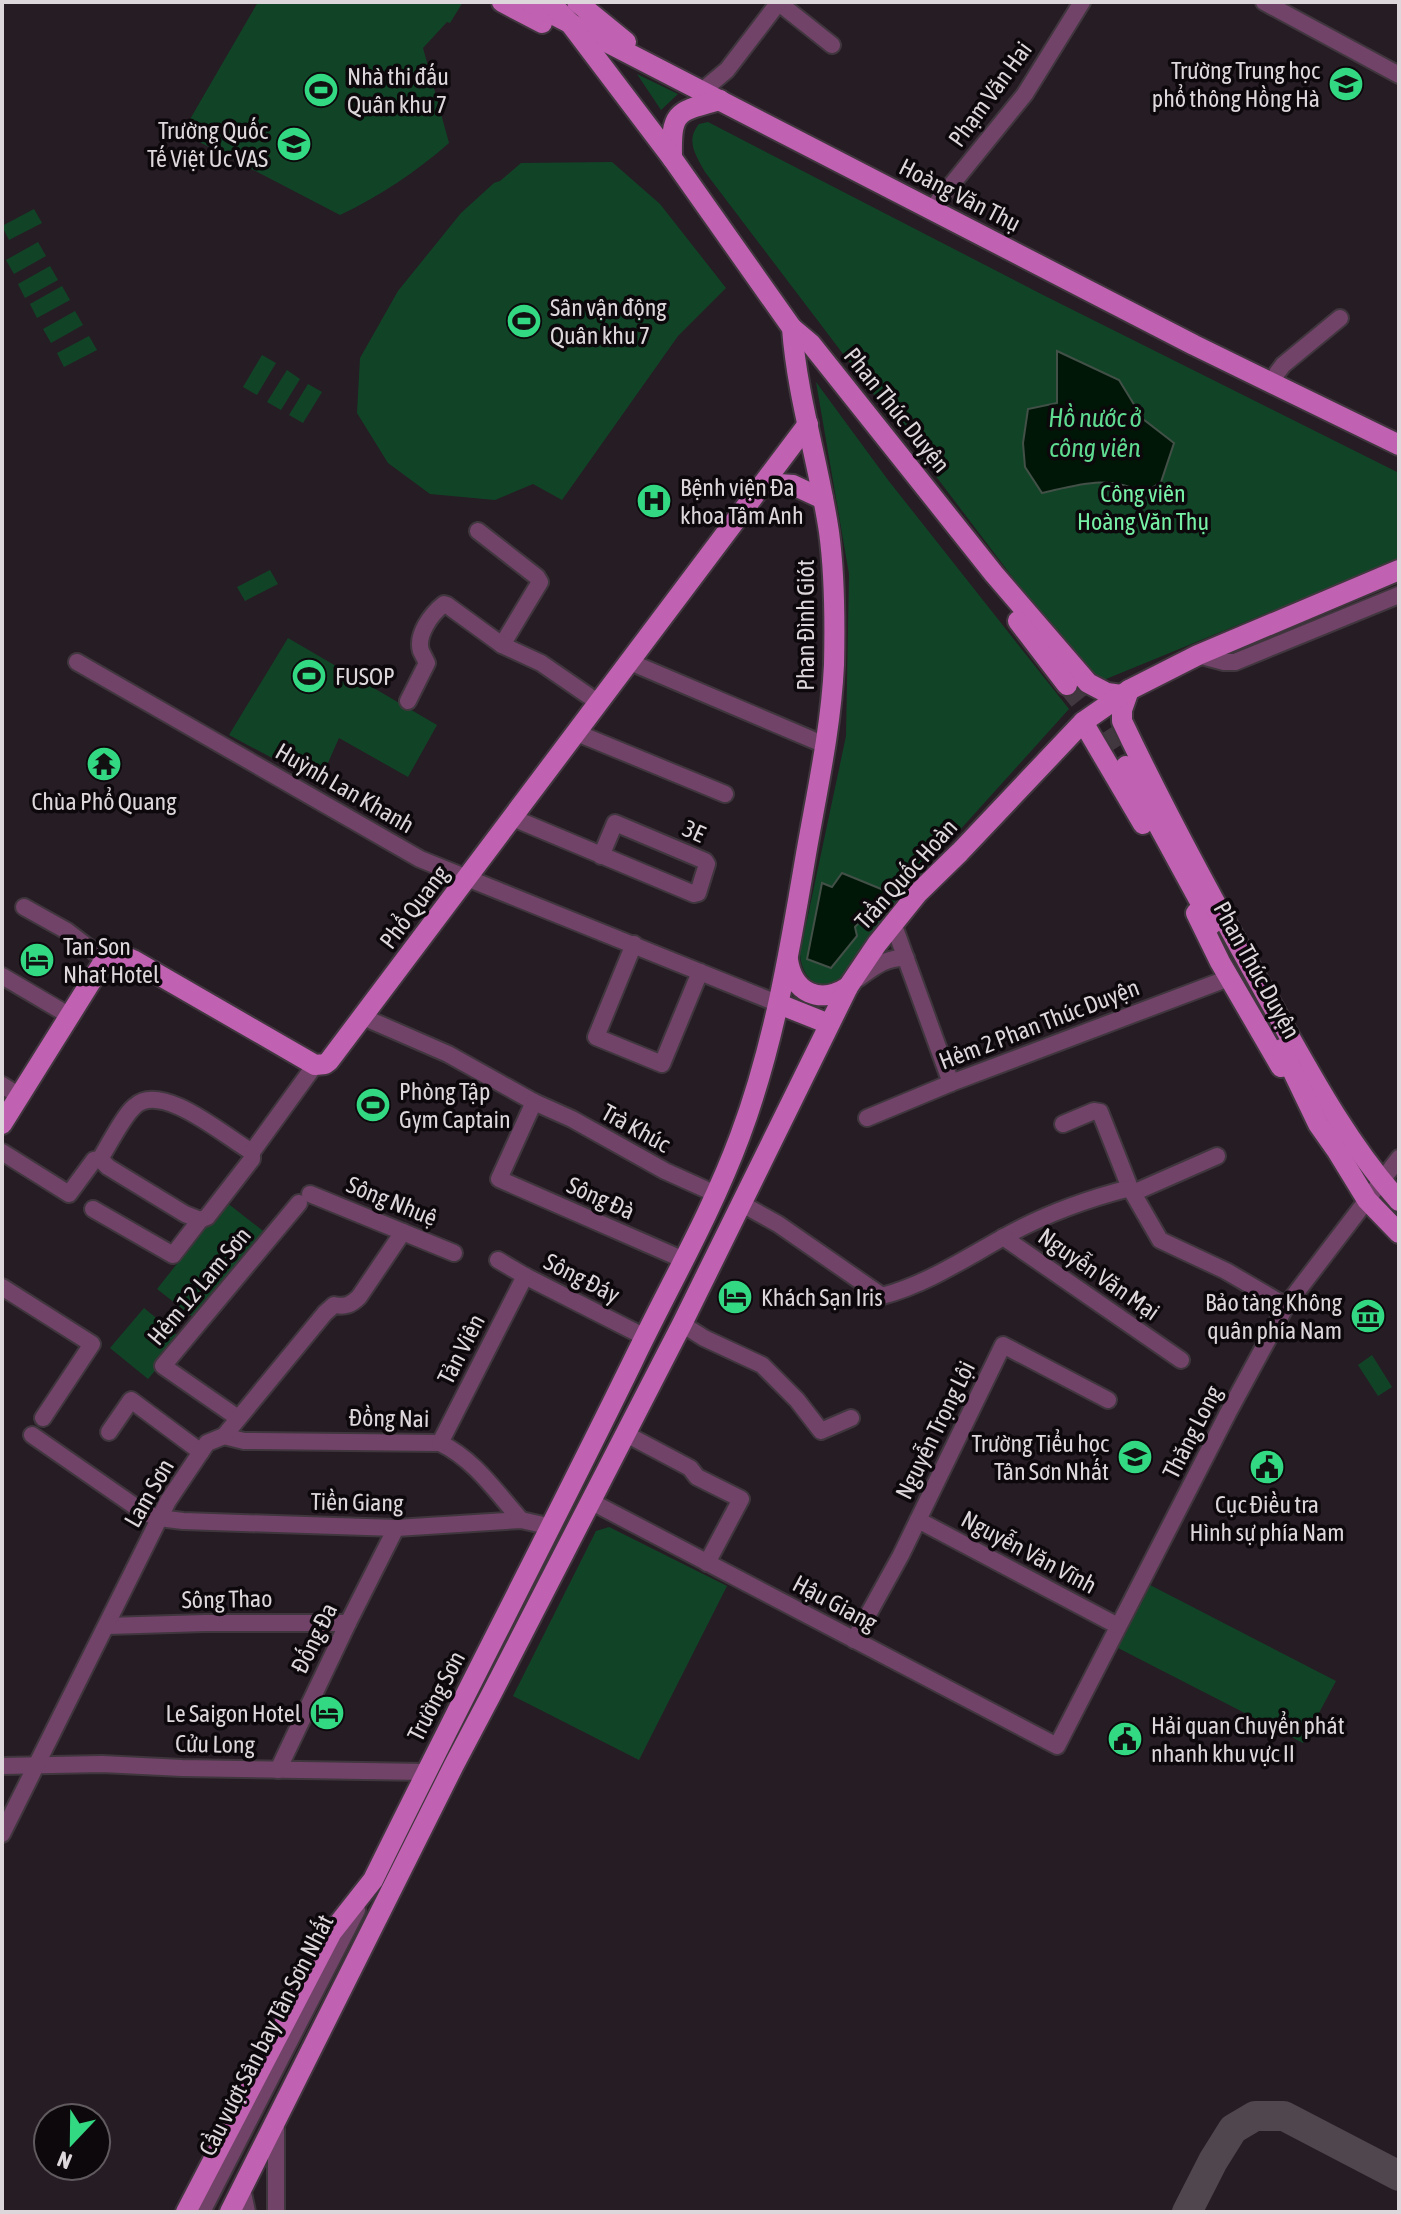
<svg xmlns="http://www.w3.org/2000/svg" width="1401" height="2214" font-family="'Asap Condensed',sans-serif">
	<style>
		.green { fill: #114427 }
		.water { fill: #001707; stroke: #425047; stroke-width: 2 }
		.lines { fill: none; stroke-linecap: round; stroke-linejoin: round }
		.taxiway { stroke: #50464e; stroke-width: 30 }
		.major-tunnel { stroke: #41383f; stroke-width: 20; stroke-dasharray: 20 10; stroke-linecap: butt }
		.minor-casing { stroke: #40363e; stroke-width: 20 }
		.major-casing { stroke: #40363e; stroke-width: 24 }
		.minor { stroke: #714368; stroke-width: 16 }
		.major { stroke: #c161b1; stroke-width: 20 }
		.labels { text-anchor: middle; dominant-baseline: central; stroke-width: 7; stroke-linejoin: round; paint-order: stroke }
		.poi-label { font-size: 24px; fill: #ddd6db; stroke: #0c080b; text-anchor: start }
		.street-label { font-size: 24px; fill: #ddd6db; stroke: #0c080b }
		.park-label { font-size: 24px; fill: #76f1a6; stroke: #0c080b }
		.water-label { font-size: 26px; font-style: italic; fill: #5fdb91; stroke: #0c080b }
	</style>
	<rect width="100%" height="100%" fill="#261c24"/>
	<!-- green -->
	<g class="green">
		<path d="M258 2H463L450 23 447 22 423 48 449 143C416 172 380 196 340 215L182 133Z"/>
		<path d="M637 74 678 94 661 110Z"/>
		<path d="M708 122 1045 296 1399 473V559L1106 679H1098L1086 674 705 172C696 155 685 141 699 124Z"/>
		<path d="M612 162 660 204 726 288 678 336 562 500 533 484 495 500 430 494 388 463 357 413 360 358 398 291 461 213 494 183 500 181 521 163Z"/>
		<path d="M34 209 42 223 9 240 2 226Z"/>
		<path d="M38 242 46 256 14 274 6 260Z"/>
		<path d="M50 266 58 280 25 298 18 284Z"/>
		<path d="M62 286 70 300 37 318 30 304Z"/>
		<path d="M75 311 83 325 51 343 43 329Z"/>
		<path d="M89 336 97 350 64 367 57 353Z"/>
		<path d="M262 355 276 363 257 395 243 387Z"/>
		<path d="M287 370 300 379 281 410 267 402Z"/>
		<path d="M816 382 888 480 1069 709 895 902 841 977C819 997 801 977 800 953L846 736 849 574Z"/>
		<path d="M308 384 322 392 303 423 289 415Z"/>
		<path d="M270 570 278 584 245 601 237 587Z"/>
		<path d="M288 638 437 725 408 777 339 738 319 783 229 735Z"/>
		<path d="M226 1202 267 1234 198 1321 157 1289Z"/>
		<path d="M144 1308 182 1339 148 1379 110 1348Z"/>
		<path d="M1372 1355 1392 1387 1378 1396 1358 1365Z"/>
		<path d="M609 1527 727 1586 639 1760 513 1696 596 1531Z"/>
		<path d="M1150 1585 1336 1681 1303 1743 1118 1648Z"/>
	</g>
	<!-- water -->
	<g class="water">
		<path d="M1057 351 1119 380 1143 419 1174 443 1161 482 1144 493C1109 474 1078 485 1042 493L1025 467 1023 443 1028 409 1057 403Z"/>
		<path d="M842 873 886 891 855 927 857 936 831 968 807 959 822 883 832 887Z"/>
	</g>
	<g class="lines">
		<!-- taxiway -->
		<path class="taxiway" d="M1187 2212 1213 2161 1233 2129 1255 2116H1284L1399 2176"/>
		<!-- major-tunnel -->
		<path class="major-tunnel" d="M1067 685 1099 725 1126 766"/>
		<defs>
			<g id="minor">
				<path d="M1264 2 1399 75"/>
				<path d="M779 3 832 45"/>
				<path d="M702 91 727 70 779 2"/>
				<path d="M931 210 1025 94 1082 2"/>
				<path d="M1277 373 1283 365 1340 318"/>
				<path d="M478 531 537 577 540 582 502 645"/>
				<path d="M1198 655 1224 662H1235L1399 595"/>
				<path d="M77 662 420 859 779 1004"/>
				<path d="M630 662 825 745"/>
				<path d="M408 701 427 663C425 659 423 655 421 651 416 635 431 614 444 604L447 605 502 645 541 663 599 703"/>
				<path d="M577 733 725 794"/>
				<path d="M513 818 694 894 698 893 707 864 705 861 615 823 601 856"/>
				<path d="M24 907 67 931 105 960"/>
				<path d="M893 923 951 1083"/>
				<path d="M634 944 596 1037 662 1064 700 972"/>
				<path d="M2 976 70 1016"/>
				<path d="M859 978C874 967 886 957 906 958"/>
				<path d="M363 1017 448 1054 534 1102 499 1179 684 1260"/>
				<path d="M2 1085 20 1096"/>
				<path d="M534 1102 572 1119 665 1171 716 1194"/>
				<path d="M867 1118 951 1083 1229 978"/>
				<path d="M1063 1124 1094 1111 1100 1112 1130 1188"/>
				<path d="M2 1152 69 1194 94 1160 100 1159C109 1145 123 1116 135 1106 162 1081 227 1138 252 1152"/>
				<path d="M100 1159 108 1167 185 1214 200 1220 207 1217 252 1159V1152L315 1065"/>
				<path d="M1133 1193 1217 1156"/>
				<path d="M310 1194 454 1253"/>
				<path d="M742 1204 778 1224 882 1296C927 1284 964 1259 1004 1237 1043 1215 1087 1199 1130 1188L1160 1240 1226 1271 1286 1306"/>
				<path d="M93 1209 173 1255 200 1220"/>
				<path d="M1003 1237 1181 1360"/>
				<path d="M498 1260 525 1276 645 1337"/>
				<path d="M2 1287 92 1344 43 1418"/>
				<path d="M682 1324 704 1338 762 1365 797 1400 821 1431 851 1418"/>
				<path d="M238 1418 163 1366 299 1203"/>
				<path d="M109 1432 131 1400 201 1452"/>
				<path d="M626 1434 690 1468 697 1477 741 1499 707 1563"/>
				<path d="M32 1435 143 1512 159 1518 183 1521 396 1528 521 1520 552 1527"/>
				<path d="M224 1436 244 1441 440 1443C474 1459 496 1492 521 1520"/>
				<path d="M440 1443 525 1276"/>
				<path d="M590 1501 1057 1746 1228 1413 1286 1306 1399 1158"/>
				<path d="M918 1520 1118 1626"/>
				<path d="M107 1626 205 1623H348"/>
				<path d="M854 1640 901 1555 1003 1345 1108 1400"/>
				<path d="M2 1766 102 1764 182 1768 426 1772"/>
				<path d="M278 1770 348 1623 396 1528"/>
				<path d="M2 1834 168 1501 207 1443 224 1436 325 1313 334 1305C345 1307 351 1305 359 1297L403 1232"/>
				<path d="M276 2122V2212"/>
				<path d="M242 2188 247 2212"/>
				<path d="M202 2212 357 1910"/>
			</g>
			<g id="major">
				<path d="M502 2 542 23"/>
				<path d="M529 2 1194 345 1399 445"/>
				<path d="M577 2 626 42"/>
				<path d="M672 158C671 111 676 112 720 100"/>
				<path d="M792 328 811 344 994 574 1088 683 1107 693 1121 695"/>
				<path d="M764 483 793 485 823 499"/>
				<path d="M1018 621 1067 685"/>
				<path d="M1129 690 1122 710V721C1168 818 1220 913 1273 1007 1310 1073 1348 1144 1399 1201"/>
				<path d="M1083 722 1143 824"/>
				<path d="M1126 766 1212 924"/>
				<path d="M1196 913 1220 962 1281 1067"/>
				<path d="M788 960C793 993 820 1005 848 987"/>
				<path d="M779 1004 829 1024"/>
				<path d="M1282 1049 1318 1124 1337 1151 1367 1200 1399 1233"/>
				<path d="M2 1124 102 964C110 953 122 955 133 960L315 1065 325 1064 329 1061 808 424"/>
				<path d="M186 2212 332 1932 373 1880C458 1707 548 1535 633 1361 669 1286 711 1214 740 1136 774 1045 790 949 806 854 817 791 831 728 834 665 835 621 835 576 829 532 819 464 797 397 792 328L672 158 569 22 550 2"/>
				<path d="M230 2212 454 1765 492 1693 682 1324 848 987 877 944 918 893 960 852 1083 722 1129 690 1198 655 1399 570"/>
			</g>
		</defs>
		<!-- minor casing -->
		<use href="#minor" class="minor-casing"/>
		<!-- major casing -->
		<use href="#major" class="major-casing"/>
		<!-- minor -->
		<use href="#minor" class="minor"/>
		<!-- major -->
		<use href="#major" class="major"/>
	</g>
	<!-- icons -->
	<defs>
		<symbol id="school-disc" viewBox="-11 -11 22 22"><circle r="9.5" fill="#33d882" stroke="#0c080b"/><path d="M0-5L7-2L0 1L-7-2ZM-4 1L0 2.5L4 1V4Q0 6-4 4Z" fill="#111"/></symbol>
		<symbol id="stadium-disc" viewBox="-11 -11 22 22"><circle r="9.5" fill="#33d882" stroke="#0c080b"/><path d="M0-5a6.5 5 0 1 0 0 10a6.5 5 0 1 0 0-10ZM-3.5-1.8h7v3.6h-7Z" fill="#111"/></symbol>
		<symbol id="hospital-disc" viewBox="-11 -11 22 22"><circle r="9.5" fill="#33d882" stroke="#0c080b"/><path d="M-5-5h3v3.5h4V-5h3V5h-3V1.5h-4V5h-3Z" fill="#111"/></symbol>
		<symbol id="temple-disc" viewBox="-11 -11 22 22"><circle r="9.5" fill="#33d882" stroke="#0c080b"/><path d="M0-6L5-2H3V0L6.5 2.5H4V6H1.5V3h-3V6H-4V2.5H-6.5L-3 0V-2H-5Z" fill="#111"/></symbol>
		<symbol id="hotel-disc" viewBox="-11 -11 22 22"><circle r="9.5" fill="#33d882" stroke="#0c080b"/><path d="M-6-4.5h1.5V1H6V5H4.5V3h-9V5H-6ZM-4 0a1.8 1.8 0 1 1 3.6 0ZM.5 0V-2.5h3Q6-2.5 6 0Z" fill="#111"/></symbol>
		<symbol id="museum-disc" viewBox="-11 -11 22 22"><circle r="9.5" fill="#33d882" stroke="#0c080b"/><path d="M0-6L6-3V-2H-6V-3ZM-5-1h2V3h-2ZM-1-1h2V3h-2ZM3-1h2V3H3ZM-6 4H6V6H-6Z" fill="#111"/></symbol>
		<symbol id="civic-disc" viewBox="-11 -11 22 22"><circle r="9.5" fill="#33d882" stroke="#0c080b"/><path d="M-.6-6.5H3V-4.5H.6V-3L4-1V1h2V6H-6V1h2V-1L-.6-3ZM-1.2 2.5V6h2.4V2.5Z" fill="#111"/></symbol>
	</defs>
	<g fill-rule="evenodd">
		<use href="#school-disc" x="1326" y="64" width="40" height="40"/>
		<use href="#stadium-disc" x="301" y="70" width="40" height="40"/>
		<use href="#school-disc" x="274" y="124" width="40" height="40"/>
		<use href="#stadium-disc" x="504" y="301" width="40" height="40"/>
		<use href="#hospital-disc" x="634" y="481" width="40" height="40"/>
		<use href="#stadium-disc" x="289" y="656" width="40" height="40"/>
		<use href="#temple-disc" x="84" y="744" width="40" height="40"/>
		<use href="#hotel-disc" x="17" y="940" width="40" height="40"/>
		<use href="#stadium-disc" x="353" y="1085" width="40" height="40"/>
		<use href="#hotel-disc" x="715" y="1277" width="40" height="40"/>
		<use href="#museum-disc" x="1348" y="1296" width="40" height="40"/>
		<use href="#school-disc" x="1115" y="1437" width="40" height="40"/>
		<use href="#civic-disc" x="1247" y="1447" width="40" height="40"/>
		<use href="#hotel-disc" x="307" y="1693" width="40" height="40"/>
		<use href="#civic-disc" x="1105" y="1719" width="40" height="40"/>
	</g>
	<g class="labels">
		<!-- poi labels -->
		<g class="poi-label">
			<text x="1320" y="70" text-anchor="end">Trường Trung học<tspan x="1320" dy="28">phổ thông Hồng Hà</tspan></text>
			<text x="347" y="76">Nhà thi đấu<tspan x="347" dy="28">Quân khu 7</tspan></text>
			<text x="268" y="130" text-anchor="end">Trường Quốc<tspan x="268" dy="28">Tế Việt Úc VAS</tspan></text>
			<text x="550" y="307">Sân vận động<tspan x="550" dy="28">Quân khu 7</tspan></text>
			<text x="680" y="487">Bệnh viện Đa<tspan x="680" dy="28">khoa Tâm Anh</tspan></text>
			<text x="335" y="676">FUSOP</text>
			<text x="104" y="801" text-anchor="middle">Chùa Phổ Quang</text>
			<text x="63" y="946">Tan Son<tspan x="63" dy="28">Nhat Hotel</tspan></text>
			<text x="399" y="1091">Phòng Tập<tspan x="399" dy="28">Gym Captain</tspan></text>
			<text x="761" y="1297">Khách Sạn Iris</text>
			<text x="1342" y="1302" text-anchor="end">Bảo tàng Không<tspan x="1342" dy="28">quân phía Nam</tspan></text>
			<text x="1109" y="1443" text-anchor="end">Trường Tiểu học<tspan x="1109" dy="28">Tân Sơn Nhất</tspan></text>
			<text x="1267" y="1504" text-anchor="middle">Cục Điều tra<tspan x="1267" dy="28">Hình sự phía Nam</tspan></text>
			<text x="301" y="1713" text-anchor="end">Le Saigon Hotel</text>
			<text x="1151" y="1725">Hải quan Chuyển phát<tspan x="1151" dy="28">nhanh khu vực II</tspan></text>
		</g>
		<!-- street labels -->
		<g class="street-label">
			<text transform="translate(990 94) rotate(-54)">Phạm Văn Hai</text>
			<text transform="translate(960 195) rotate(27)">Hoàng Văn Thụ</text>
			<text transform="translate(897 410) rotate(51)">Phan Thúc Duyện</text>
			<text transform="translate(805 625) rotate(-90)">Phan Đình Giót</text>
			<text transform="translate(345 788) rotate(30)">Huỳnh Lan Khanh</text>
			<text transform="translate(694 831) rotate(24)">3E</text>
			<text transform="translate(906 874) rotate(-48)">Trần Quốc Hoàn</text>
			<text transform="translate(414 907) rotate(-53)">Phổ Quang</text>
			<text transform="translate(1257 970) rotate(61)">Phan Thúc Duyện</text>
			<text transform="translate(1039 1024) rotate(-21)">Hẻm 2 Phan Thúc Duyện</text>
			<text transform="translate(636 1128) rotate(29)">Trà Khúc</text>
			<text transform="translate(601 1198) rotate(24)">Sông Đà</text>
			<text transform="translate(392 1201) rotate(22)">Sông Nhuệ</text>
			<text transform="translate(1099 1274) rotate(35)">Nguyễn Văn Mại</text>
			<text transform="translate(582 1278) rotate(27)">Sông Đáy</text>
			<text transform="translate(199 1286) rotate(-50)">Hẻm 12 Lam Sơn</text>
			<text transform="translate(461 1349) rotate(-63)">Tản Viên</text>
			<text transform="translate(389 1418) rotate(1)">Đồng Nai</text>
			<text transform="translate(935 1430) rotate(-64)">Nguyễn Trọng Lội</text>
			<text transform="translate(1192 1432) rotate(-63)">Thăng Long</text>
			<text transform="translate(149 1493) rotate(-60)">Lam Sơn</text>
			<text transform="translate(357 1502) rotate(1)">Tiền Giang</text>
			<text transform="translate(1029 1552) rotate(28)">Nguyễn Văn Vĩnh</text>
			<text transform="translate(227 1599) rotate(-1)">Sông Thao</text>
			<text transform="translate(835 1603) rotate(28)">Hậu Giang</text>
			<text transform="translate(314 1638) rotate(-64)">Đống Đa</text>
			<text transform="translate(436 1696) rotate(-63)">Trường Sơn</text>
			<text transform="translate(215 1744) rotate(1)">Cửu Long</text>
			<text transform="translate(266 2035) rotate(-63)">Cầu vượt Sân bay Tân Sơn Nhất</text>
		</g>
		<!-- park labels -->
		<g class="park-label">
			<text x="1143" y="493">Công viên<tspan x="1143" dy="28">Hoàng Văn Thụ</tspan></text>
		</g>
		<!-- water labels -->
		<g class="water-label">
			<text x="1095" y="418">Hồ nước ở<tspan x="1095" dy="30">công viên</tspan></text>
		</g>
	</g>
	<!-- border -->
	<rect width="1401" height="2214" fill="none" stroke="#ddd6db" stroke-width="8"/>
	<!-- north arrow -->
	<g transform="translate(72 2142) rotate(202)"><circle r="38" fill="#0c080b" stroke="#605a5e" stroke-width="2"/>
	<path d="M0-6L14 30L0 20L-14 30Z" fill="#33d882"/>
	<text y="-12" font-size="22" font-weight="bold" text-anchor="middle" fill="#ddd6db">N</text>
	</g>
</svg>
